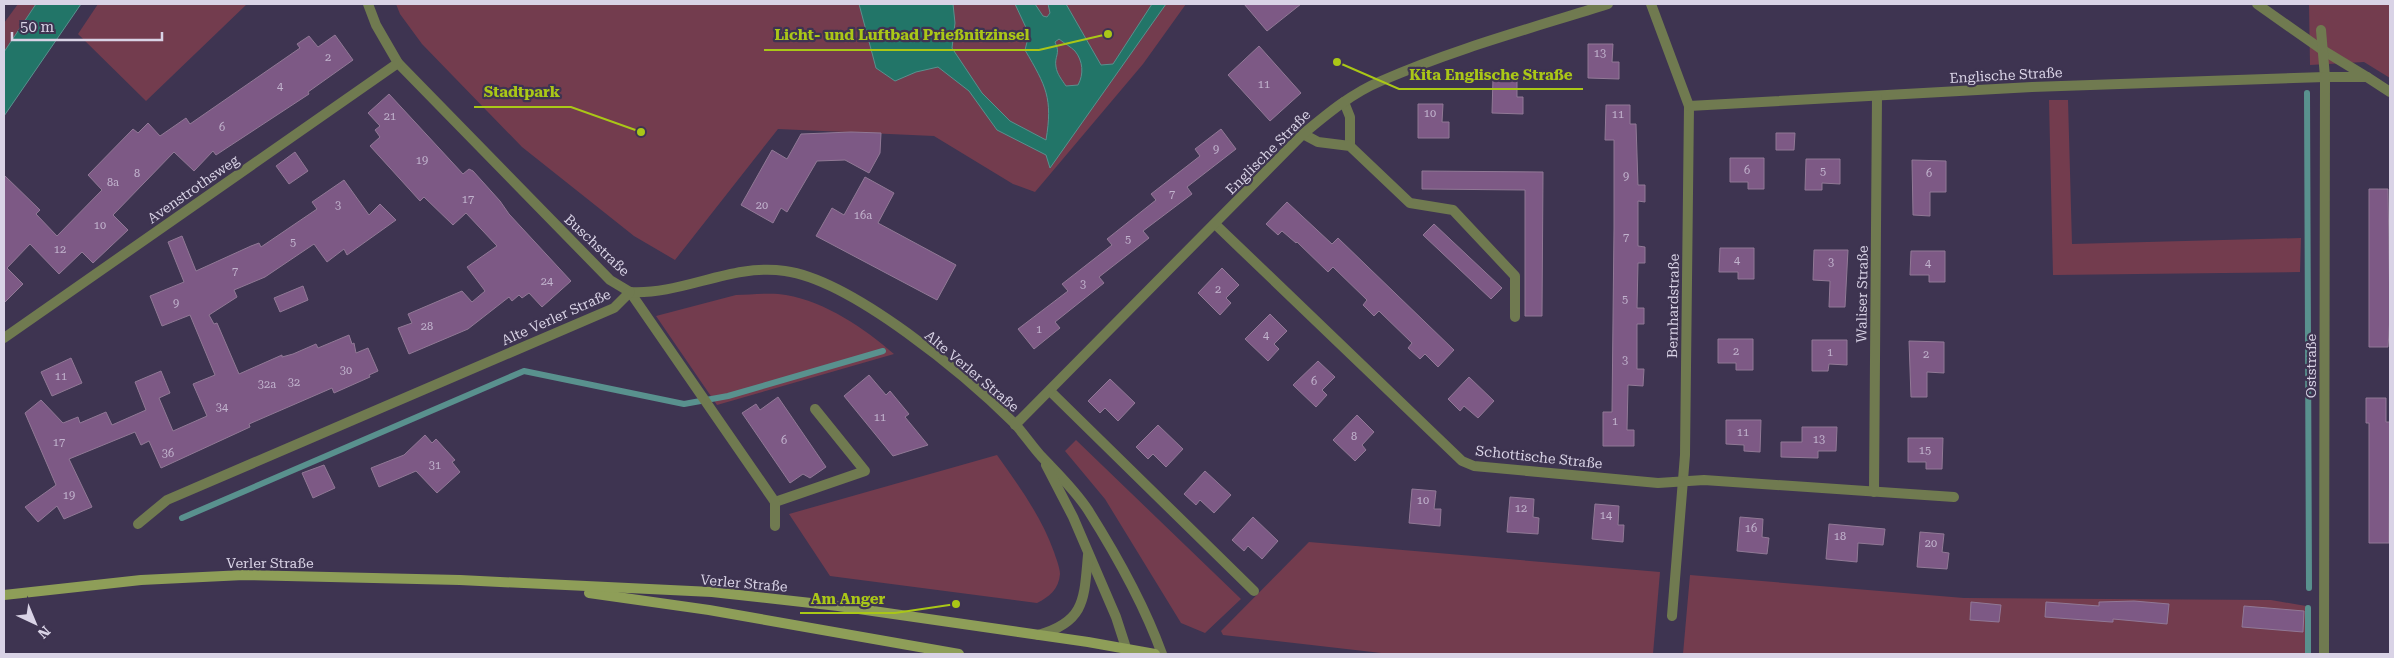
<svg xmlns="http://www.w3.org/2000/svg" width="2394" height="658" font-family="'Roboto Serif',serif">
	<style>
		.green { fill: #733c4e }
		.water { fill: #227568; stroke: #59918e; fill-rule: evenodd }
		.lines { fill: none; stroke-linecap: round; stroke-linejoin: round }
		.stream { stroke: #59918e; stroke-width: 6 }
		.building { fill: #7d5985; stroke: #917996 }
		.service { stroke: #707a50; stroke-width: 10 }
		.minor { stroke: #707a50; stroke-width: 10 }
		.secondary { stroke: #8e9e58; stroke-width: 10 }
		.labels { text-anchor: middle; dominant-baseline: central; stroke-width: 4.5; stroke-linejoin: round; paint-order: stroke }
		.number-label { font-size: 11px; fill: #c2b4ce }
		.street-label { font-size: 14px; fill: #d9d3e6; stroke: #3e3451 }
		.leader { fill: none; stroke: #aac717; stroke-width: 2 }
		.callout-dot { fill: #aac717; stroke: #3e3451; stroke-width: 2 }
		.callout-label { font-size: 15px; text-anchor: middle; font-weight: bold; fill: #aac717; stroke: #3e3451; stroke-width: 4.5; stroke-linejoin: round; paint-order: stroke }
	</style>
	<rect width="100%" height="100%" fill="#3e3451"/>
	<!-- green -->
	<g class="green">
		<path d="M18 4H36L4 52V23Z"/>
		<path d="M98 4H247L146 101 78 34Z"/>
		<path d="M396 4H1186L1143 64 1035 192 1013 184 934 136 778 129 675 260 634 236 522 147 422 44 400 14Z"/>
		<path d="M2309 4H2390V78L2364 62 2310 65Z"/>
		<path d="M2049 100H2068L2072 244 2301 238 2300 272 2053 275Z"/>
		<path d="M736 295C752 295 771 292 786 295 826 302 864 328 894 354L717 405 656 316Z"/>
		<path d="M1076 440 1241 599 1205 633 1181 623 1105 499 1065 451Z"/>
		<path d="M997 455C1019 486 1041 516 1054 552 1056 558 1060 568 1060 574 1059 589 1049 597 1037 603L830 576 789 514Z"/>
		<path d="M1309 542 1660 572 1653 654H1390L1223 635 1221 631Z"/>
		<path d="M1690 575 1964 598 2271 600 2306 606 2305 654H1683Z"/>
	</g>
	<!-- water -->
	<g class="water">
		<path d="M36 4H81L4 116V52Z"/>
		<path d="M859 4H953L955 23 952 48 982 93 1010 121 1046 140C1053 98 1046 86 1025 50L1029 34 1015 4H1035L1043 16 1047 17 1050 13 1048 4H1066L1101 65 1113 64 1152 4H1166L1050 168 1046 155 997 130 969 91 938 67 916 72 895 81 876 68ZM1059 39C1064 43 1071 47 1075 51 1083 61 1084 74 1078 85L1066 86C1062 80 1057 74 1056 67 1054 56 1061 54 1055 42Z"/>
	</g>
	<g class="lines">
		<!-- stream -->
		<g class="stream">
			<path d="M2307 93 2309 588"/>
			<path d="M182 518 524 371 684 404 728 396 883 351"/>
			<path d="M2308 608V654"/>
		</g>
	</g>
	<!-- building -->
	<g class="building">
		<path d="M1244 4H1301L1267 31Z"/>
		<path d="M335 35 353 60 308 92 309 94 216 155 213 151 194 171 174 152 113 215 128 230 93 263 82 252 59 274 30 244 7 268 23 284 4 303V175L40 210 36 214 57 236 102 190 88 175 133 129 138 133 148 123 160 136 186 118 190 124 300 48 297 44 309 36 318 47Z"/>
		<path d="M1588 44H1613L1612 62H1619V79L1588 78Z"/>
		<path d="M1259 46 1301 93 1270 121 1228 75Z"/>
		<path d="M1493 78 1517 79V97H1523V114L1492 113Z"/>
		<path d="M389 94 463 174 469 169 473 171 500 201 509 214 571 281 542 307 529 293 522 298 519 295 512 301 509 297 468 329 409 354 398 328 412 323 408 314 462 291 472 302 485 291 467 267 497 246 466 213 453 225 424 197 420 201 370 146 380 137 375 130 380 126 368 113Z"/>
		<path d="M1418 104H1443L1442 122H1449V138H1418Z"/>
		<path d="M1606 105H1630V124H1636L1638 185H1645V202L1638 201V246L1645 247V263H1638L1637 308H1644V324H1637V369H1644L1643 386 1628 385 1627 430H1634V446H1603V412H1612L1614 228V140H1605Z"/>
		<path d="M1221 129 1236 149 1187 187 1192 194 1143 231 1149 238 1099 277 1104 283 1055 322 1060 328 1034 349 1018 329 1068 291 1062 284 1112 245 1107 239 1156 200 1151 194 1200 156 1195 149Z"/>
		<path d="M851 132 881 133 880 153 869 173 845 160 817 161 787 212 781 208 773 223 741 205 772 150 787 159 801 134Z"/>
		<path d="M1776 133H1795L1794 150H1776Z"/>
		<path d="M295 152 308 171 289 184 276 166Z"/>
		<path d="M1730 158H1764V189H1748V182H1730Z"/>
		<path d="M1806 159H1840V184L1822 183V190H1805Z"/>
		<path d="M1912 160 1946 161V192H1930V216L1913 215Z"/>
		<path d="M1422 171 1543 172 1542 316H1525V190L1422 189Z"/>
		<path d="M865 177 894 193 878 223 956 265 937 300 816 236 832 208 844 215Z"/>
		<path d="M344 180 369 215 380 204 396 220 347 255 344 249 327 262 314 244 265 277 234 290 237 297 209 315 214 324 217 323 239 374 282 355V357L293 354 316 344 318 348 349 335 352 344 354 343 356 353 368 348 378 371 369 375 370 377 334 393 332 388 249 424 250 427 161 468 149 441 141 445 135 432 69 459 92 507 64 519 57 506 38 522 25 507 56 485 25 413 41 400 63 423 78 417 80 423 106 412 112 425 146 410 135 382 161 371 170 393 159 398 173 431 207 416 193 384 215 375 190 315 162 326 150 296 184 282 168 242 182 236 196 271 251 246 259 243 261 247 317 209 312 202Z"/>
		<path d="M2369 189H2388L2390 317 2388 347H2369Z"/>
		<path d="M1287 202 1332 244 1338 238 1454 350 1438 367 1425 354 1420 359 1408 348 1412 343 1379 311 1374 316 1363 305 1367 300 1333 267 1328 272 1297 242 1296 243 1282 231 1278 235 1266 224Z"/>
		<path d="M1434 224 1502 288 1491 299 1423 235Z"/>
		<path d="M1720 248H1754V279H1738V272H1719Z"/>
		<path d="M1814 250H1848L1845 307H1829L1830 281 1813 280Z"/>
		<path d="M1911 251H1945V282H1929V275H1910Z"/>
		<path d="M1222 268 1239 285 1226 298 1231 303 1220 315 1198 293Z"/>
		<path d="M303 286 308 300 280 312 274 298Z"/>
		<path d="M1270 314 1287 331 1274 344 1279 349 1268 361 1245 339Z"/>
		<path d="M1718 339H1753V370H1736V363H1718Z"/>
		<path d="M1812 340H1847V365L1829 364 1828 371H1812Z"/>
		<path d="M1909 341 1944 342V373L1927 372V397H1911Z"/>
		<path d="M71 358 82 383 52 396 41 372Z"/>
		<path d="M1318 361 1335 377 1322 390 1327 395 1316 407 1293 385Z"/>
		<path d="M869 375 886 395 890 391 909 414 905 417 928 445 893 456 844 396Z"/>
		<path d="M1469 377 1494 401 1478 418 1464 406 1460 411 1448 399Z"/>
		<path d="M1110 379 1135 403 1118 421 1105 408 1100 413 1088 401Z"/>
		<path d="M778 397 826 467 810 478 803 474 790 483 742 413 756 404 760 410Z"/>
		<path d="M2366 398H2386V422H2390L2389 543H2369V423H2366Z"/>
		<path d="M1357 415 1374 432 1362 445 1366 450 1355 461 1333 440Z"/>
		<path d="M1726 420H1761L1760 452 1744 451V445L1726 444Z"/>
		<path d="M1158 425 1183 449 1166 467 1153 454 1148 459 1136 447Z"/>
		<path d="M1802 427H1837L1836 451H1818V458L1781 457V442H1802Z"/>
		<path d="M425 435 432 443 436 439 455 460 452 462 460 472 437 493 416 471 379 487 371 468 404 455Z"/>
		<path d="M1908 438H1943L1942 469H1926V462H1908Z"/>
		<path d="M324 465 335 488 313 498 302 473Z"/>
		<path d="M1205 471 1231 495 1214 513 1200 500 1196 505 1184 494Z"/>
		<path d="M1412 489 1436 491 1434 509H1441L1440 526 1409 523Z"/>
		<path d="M1510 497 1534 499 1533 517 1539 518 1538 534 1507 532Z"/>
		<path d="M1595 504 1619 506 1618 525H1624L1623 542 1592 539Z"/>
		<path d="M1253 517 1278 541 1262 559 1248 546 1244 551 1232 540Z"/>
		<path d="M1740 517 1763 519 1762 537 1769 538 1767 554 1737 551Z"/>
		<path d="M1829 524 1885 529 1883 545 1858 543 1857 562 1826 559Z"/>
		<path d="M1920 532 1944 534 1942 552 1949 553 1947 569 1917 567Z"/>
		<path d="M2134 601 2169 604 2167 624 2113 619V622H2111L2045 617 2046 602 2099 606V602Z"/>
		<path d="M1971 602 2001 605 1999 622 1970 620Z"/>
		<path d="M2244 606 2304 611 2303 632 2242 627Z"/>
	</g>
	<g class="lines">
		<!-- service -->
		<g class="service">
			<path d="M2257 4 2321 49 2367 77"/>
			<path d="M2321 30 2325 77"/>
			<path d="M1344 102 1350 117V146"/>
			<path d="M1303 134 1318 142 1350 146 1410 203 1453 210 1515 276V317"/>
			<path d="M1050 391 1254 591"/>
			<path d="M775 502 865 471 815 409"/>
		</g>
		<!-- minor -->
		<g class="minor">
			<path d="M368 4 376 25 398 63 610 280 630 292 775 502V526"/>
			<path d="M1651 4 1689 106 1685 455 1672 616"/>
			<path d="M1689 106 2032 87 2325 77H2367L2390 92"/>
			<path d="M1215 224 1462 461 1474 466 1658 483 1704 480 1954 497"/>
			<path d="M630 292C683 295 731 263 785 271 852 280 967 376 1015 424 1024 434 1032 446 1041 456 1058 474 1075 490 1088 510 1117 556 1144 604 1162 654"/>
			<path d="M4 338 398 63"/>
			<path d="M1015 425 1303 134C1327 114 1352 93 1381 81 1454 49 1532 28 1608 4"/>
			<path d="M1046 465 1073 517 1116 617 1128 654"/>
			<path d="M1874 492 1877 96"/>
			<path d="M138 524 167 500 614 308 630 292"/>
			<path d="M1038 635C1086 622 1084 598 1088 555"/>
			<path d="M2324 654 2325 77"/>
		</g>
		<!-- secondary -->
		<g class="secondary">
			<path d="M589 593 709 610 959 654"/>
			<path d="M4 595 141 580 244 575 460 580 712 592 838 606 1088 642 1155 654"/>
		</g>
	</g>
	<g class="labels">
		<!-- number labels -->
		<g class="number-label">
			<text x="1600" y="53">13</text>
			<text x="328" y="57">2</text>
			<text x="1264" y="84">11</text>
			<text x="280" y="86">4</text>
			<text x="1430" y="113">10</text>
			<text x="1618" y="114">11</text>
			<text x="390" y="116">21</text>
			<text x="222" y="127">6</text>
			<text x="1216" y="149">9</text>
			<text x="422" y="160">19</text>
			<text x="1747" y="170">6</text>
			<text x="1823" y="171">5</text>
			<text x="137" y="173">8</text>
			<text x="1929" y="173">6</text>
			<text x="1626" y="176">9</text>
			<text x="113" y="182">8a</text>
			<text x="1172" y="194">7</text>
			<text x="468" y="199">17</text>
			<text x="338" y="205">3</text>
			<text x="762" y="205">20</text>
			<text x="863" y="215">16a</text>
			<text x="100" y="225">10</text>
			<text x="1626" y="237">7</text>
			<text x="1128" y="239">5</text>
			<text x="293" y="242">5</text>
			<text x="60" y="249">12</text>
			<text x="1737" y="260">4</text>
			<text x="1831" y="262">3</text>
			<text x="1928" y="263">4</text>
			<text x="235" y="271">7</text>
			<text x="547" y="281">24</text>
			<text x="1083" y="284">3</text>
			<text x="1218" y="289">2</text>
			<text x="1625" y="299">5</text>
			<text x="176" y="303">9</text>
			<text x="427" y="326">28</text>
			<text x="1039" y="329">1</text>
			<text x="1266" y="335">4</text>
			<text x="1736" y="351">2</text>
			<text x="1830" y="352">1</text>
			<text x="1926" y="354">2</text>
			<text x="1625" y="360">3</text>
			<text x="346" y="370">30</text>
			<text x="61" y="376">11</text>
			<text x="1314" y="381">6</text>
			<text x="294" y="382">32</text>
			<text x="267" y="384">32a</text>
			<text x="222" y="407">34</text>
			<text x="880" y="417">11</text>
			<text x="1615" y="421">1</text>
			<text x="1743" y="432">11</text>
			<text x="1354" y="436">8</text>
			<text x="1819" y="439">13</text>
			<text x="784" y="440">6</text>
			<text x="59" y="442">17</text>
			<text x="1925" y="450">15</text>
			<text x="168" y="453">36</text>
			<text x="435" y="465">31</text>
			<text x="69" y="495">19</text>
			<text x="1423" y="500">10</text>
			<text x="1521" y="508">12</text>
			<text x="1606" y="515">14</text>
			<text x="1751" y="528">16</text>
			<text x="1840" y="536">18</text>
			<text x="1931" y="543">20</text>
		</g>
		<!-- street labels -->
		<g class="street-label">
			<text transform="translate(2006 75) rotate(-3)">Englische Straße</text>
			<text transform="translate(1268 152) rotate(-45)">Englische Straße</text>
			<text transform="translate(193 189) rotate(-35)">Avenstrothsweg</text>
			<text transform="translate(597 245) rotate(43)">Buschstraße</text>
			<text transform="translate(1862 294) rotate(-89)">Waliser Straße</text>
			<text transform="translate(1673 306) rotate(-89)">Bernhardstraße</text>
			<text transform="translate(556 317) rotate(-24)">Alte Verler Straße</text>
			<text transform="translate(2311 366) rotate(-90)">Oststraße</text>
			<text transform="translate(972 371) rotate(40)">Alte Verler Straße</text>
			<text transform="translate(1539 457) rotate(6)">Schottische Straße</text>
			<text x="270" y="563">Verler Straße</text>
			<text transform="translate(744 583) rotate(5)">Verler Straße</text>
		</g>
	</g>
	<!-- callouts -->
	<path class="leader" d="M1108 34L1039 50H764M1337 62L1399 89H1583M641 132L571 107H474M956 604L895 613H800"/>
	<g class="callout-dot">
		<circle cx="1108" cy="34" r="5"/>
		<circle cx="1337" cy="62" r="5"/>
		<circle cx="641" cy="132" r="5"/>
		<circle cx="956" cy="604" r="5"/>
	</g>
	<g class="callout-label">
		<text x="902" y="40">Licht- und Luftbad Prießnitzinsel</text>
		<text x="1491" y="80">Kita Englische Straße</text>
		<text x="522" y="97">Stadtpark</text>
		<text x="848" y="604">Am Anger</text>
	</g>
	<!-- border -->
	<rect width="2394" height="658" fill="none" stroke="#d9d3e6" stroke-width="10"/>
	<!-- north arrow -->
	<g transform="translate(35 623) rotate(136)" stroke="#3e3451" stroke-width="4" paint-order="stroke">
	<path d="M0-4L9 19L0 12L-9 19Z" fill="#d9d3e6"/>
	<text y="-8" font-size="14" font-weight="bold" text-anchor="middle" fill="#d9d3e6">N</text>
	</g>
	<!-- scale -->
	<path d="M12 32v8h150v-8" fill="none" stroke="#d9d3e6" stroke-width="2.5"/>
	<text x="20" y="32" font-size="15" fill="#d9d3e6" stroke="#3e3451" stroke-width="4" paint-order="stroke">50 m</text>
</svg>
